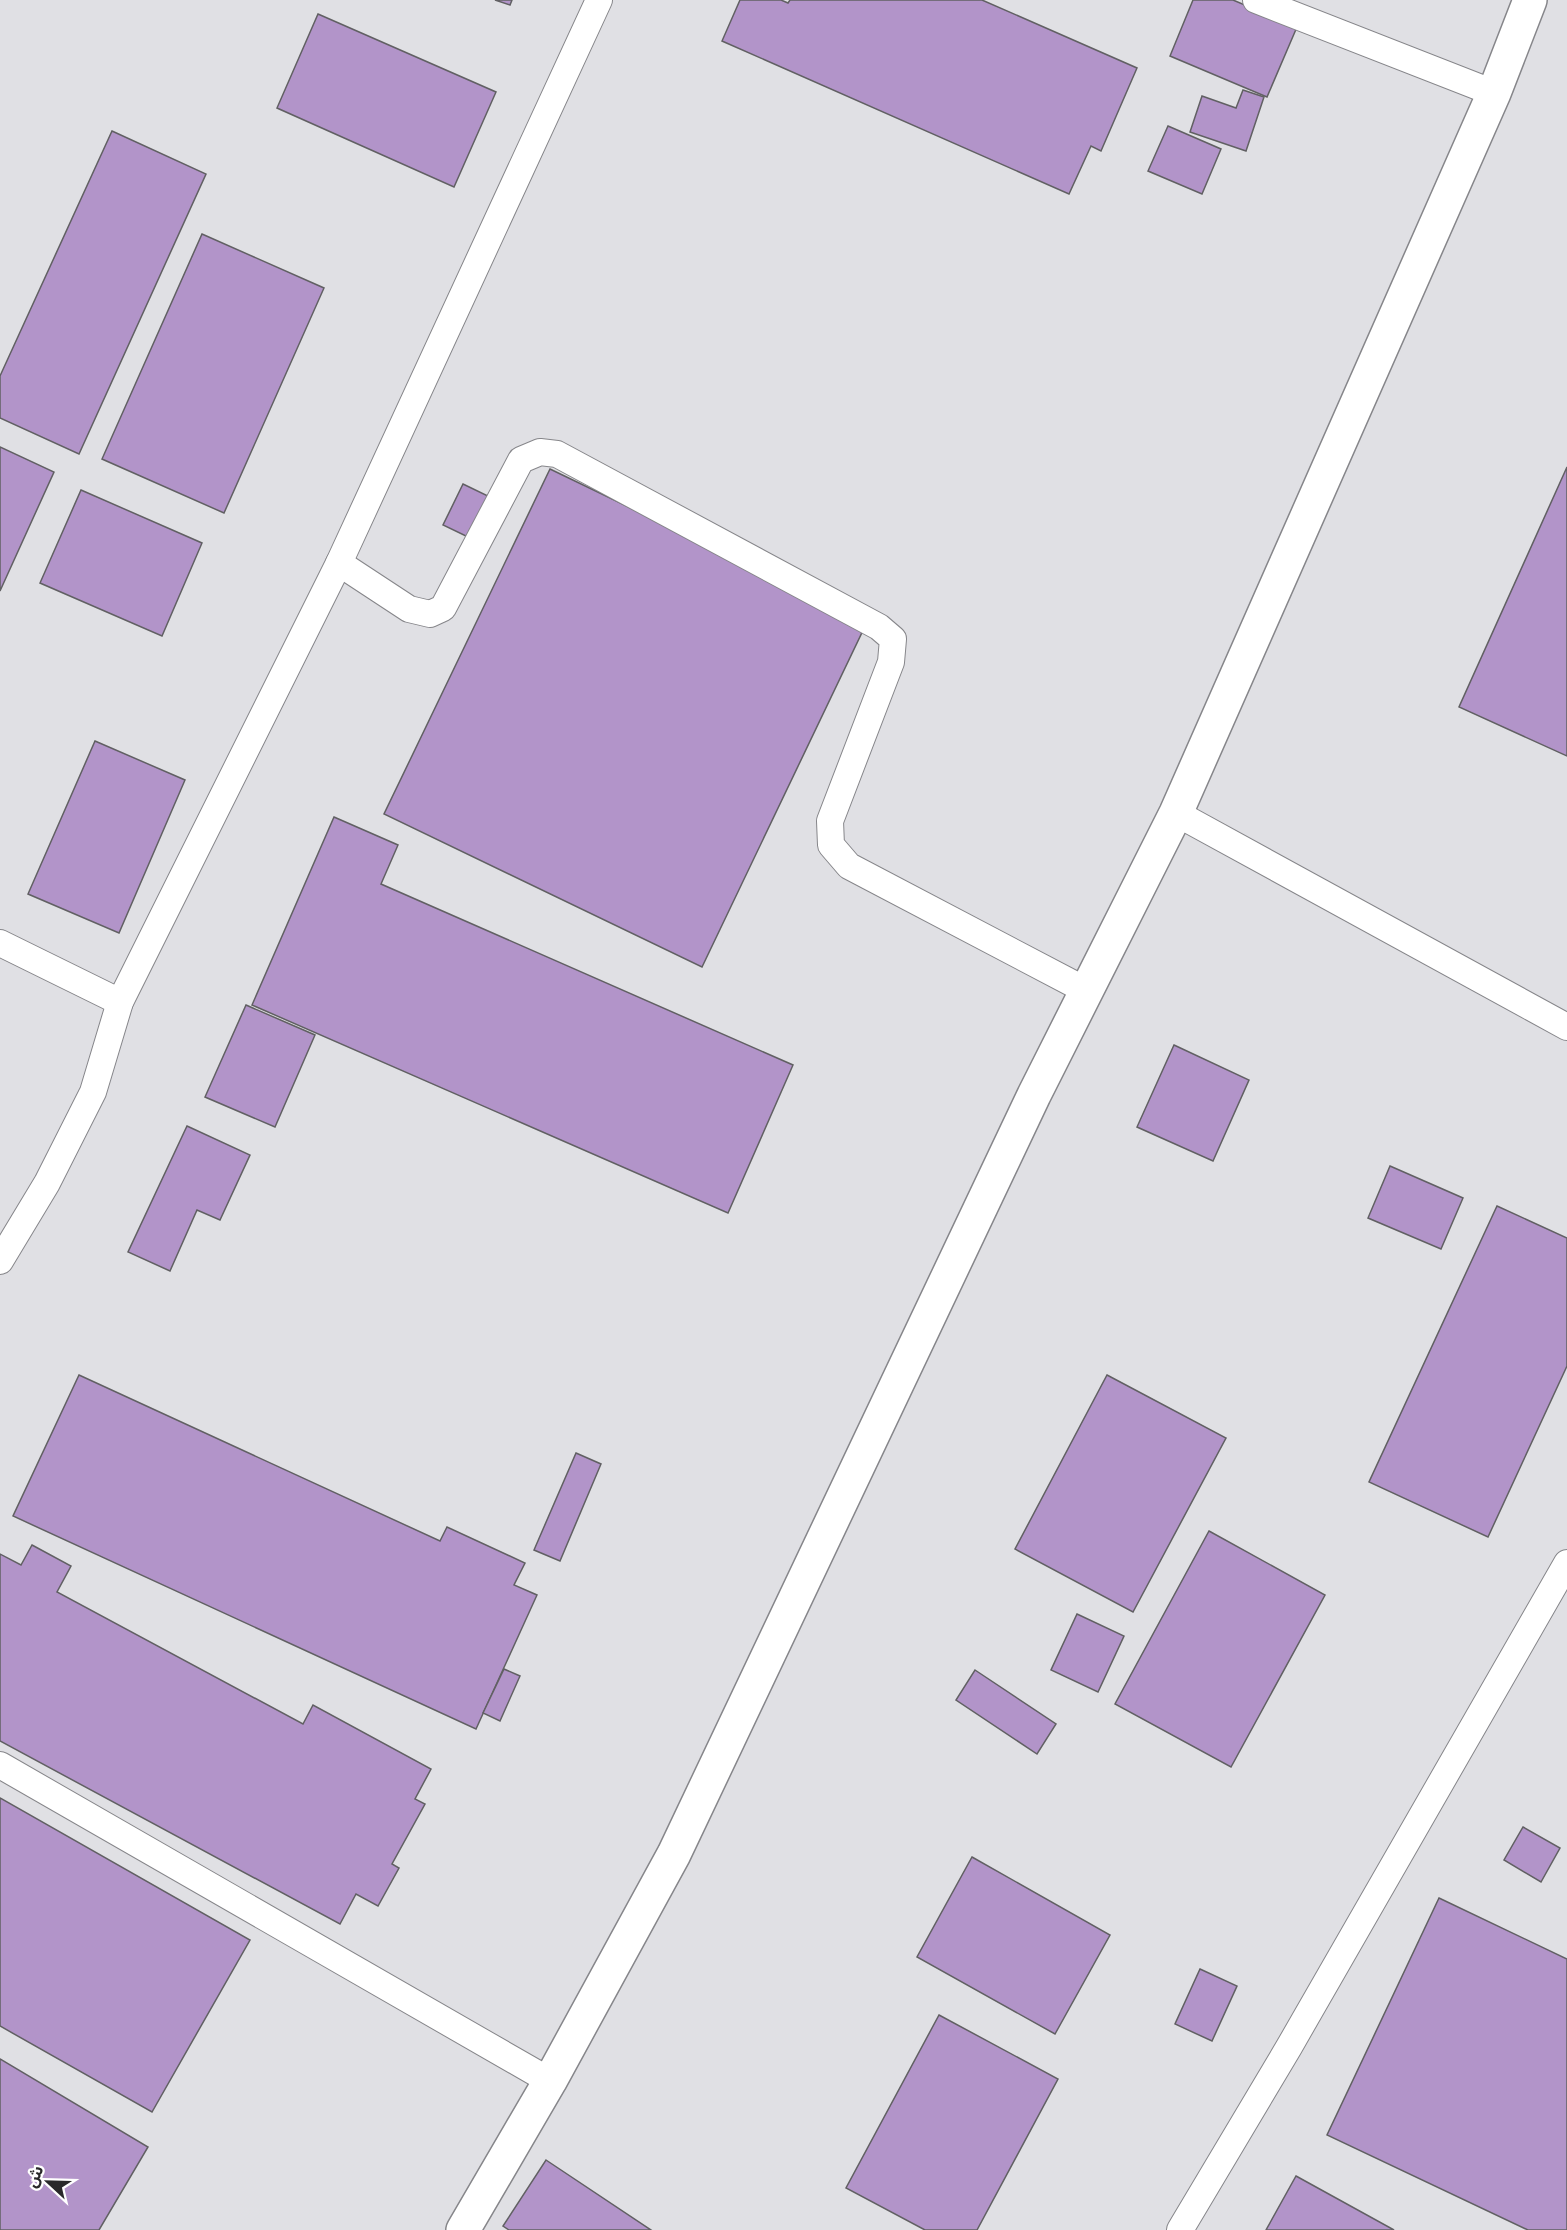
<svg xmlns="http://www.w3.org/2000/svg" width="1567" height="2230" font-family="Karla,'Noto Sans Arabic',sans-serif">
	<style>
		.building { fill: #b294c9; stroke: #616063; stroke-width: 1.5 }
		.lines { fill: none; stroke-linecap: round; stroke-linejoin: round }
		.service-casing { stroke: #86868a; stroke-width: 28 }
		.minor-casing { stroke: #86868a; stroke-width: 36 }
		.service { stroke: #fff; stroke-width: 26 }
		.minor { stroke: #fff; stroke-width: 33 }
	</style>
	<rect width="100%" height="100%" fill="#e0e0e4"/>
	<!-- building -->
	<g class="building">
		<path d="M495 0H512L510 5Z"/>
		<path d="M740 0H781L788 3 790 0H982L1137 68 1101 151 1091 146 1069 194 722 41Z"/>
		<path d="M1193 0H1233L1297 27 1267 97 1170 56Z"/>
		<path d="M318 14 496 92 454 187 277 108Z"/>
		<path d="M1243 90 1264 97 1246 151 1190 132 1202 96 1236 108Z"/>
		<path d="M1168 126 1221 149 1202 194 1148 171Z"/>
		<path d="M112 131 206 174 79 454 0 418V376Z"/>
		<path d="M202 234 324 288 224 513 102 459Z"/>
		<path d="M0 447 54 472 0 591Z"/>
		<path d="M1567 467V756L1459 707Z"/>
		<path d="M550 469 867 622 702 967 384 814Z"/>
		<path d="M463 484 488 496 468 537 443 525Z"/>
		<path d="M81 490 202 543 162 636 40 583Z"/>
		<path d="M95 741 185 780 119 933 28 894Z"/>
		<path d="M334 817 398 845 381 884 793 1065 728 1213 252 1005Z"/>
		<path d="M246 1005 315 1035 275 1127 205 1097Z"/>
		<path d="M1174 1045 1249 1080 1213 1161 1137 1127Z"/>
		<path d="M187 1126 250 1155 220 1220 197 1210 170 1271 128 1252Z"/>
		<path d="M1390 1166 1463 1198 1441 1249 1368 1218Z"/>
		<path d="M1497 1206 1567 1238V1366L1488 1537 1369 1482Z"/>
		<path d="M79 1375 440 1541 447 1527 525 1563 514 1585 537 1595 476 1729 13 1516Z"/>
		<path d="M1107 1375 1226 1438 1133 1612 1015 1549Z"/>
		<path d="M576 1453 601 1464 560 1561 534 1550Z"/>
		<path d="M1209 1531 1325 1595 1231 1767 1115 1704Z"/>
		<path d="M32 1545 71 1566 57 1592 303 1724 313 1705 431 1769 415 1799 425 1804 392 1864 399 1868 378 1906 356 1894 340 1924 0 1741V1554L21 1565Z"/>
		<path d="M1077 1614 1124 1636 1098 1692 1051 1670Z"/>
		<path d="M504 1669 520 1676 500 1721 483 1713Z"/>
		<path d="M975 1670 1056 1724 1037 1754 956 1700Z"/>
		<path d="M0 1798 250 1940 152 2112 0 2026Z"/>
		<path d="M1523 1827 1560 1848 1541 1882 1504 1860Z"/>
		<path d="M972 1857 1110 1935 1055 2034 917 1957Z"/>
		<path d="M1439 1898 1567 1959V2230H1528L1327 2135Z"/>
		<path d="M1200 1969 1237 1986 1212 2041 1175 2024Z"/>
		<path d="M939 2015 1058 2079 977 2230H925L846 2188Z"/>
		<path d="M0 2059 148 2147 99 2230H0Z"/>
		<path d="M546 2160 651 2230H509L503 2226Z"/>
		<path d="M1296 2176 1394 2230H1266Z"/>
	</g>
	<g class="lines">
		<defs>
			<g id="service">
				<path d="M1256 0 1494 93"/>
				<path d="M339 563 409 609 430 614 443 608 521 460 540 452 557 454 879 627 893 639 891 662 830 821 831 845 849 866 1087 991"/>
				<path d="M1176 813 1567 1027"/>
				<path d="M0 943 120 1002"/>
				<path d="M0 1261 47 1183 93 1092 120 1002 339 563 599 0"/>
				<path d="M0 1765 550 2081"/>
				<path d="M1180 2230 1289 2047 1567 1563"/>
			</g>
			<path id="minor" d="M463 2230 550 2081 674 1854 1034 1095 1176 813 1494 93 1530 0"/>
		</defs>
		<!-- service casing -->
		<use href="#service" class="service-casing"/>
		<!-- minor casing -->
		<use href="#minor" class="minor-casing"/>
		<!-- service -->
		<use href="#service" class="service"/>
		<!-- minor -->
		<use href="#minor" class="minor"/>
	</g>
	<!-- north arrow -->
	<g transform="translate(48 2182) rotate(292)" stroke="#ffffff" stroke-width="4.5" paint-order="stroke">
	<path d="M0-4.5L10 22L0 15L-10 22Z" fill="#29292a"/>
	<text y="-9" font-size="16" font-weight="bold" text-anchor="middle" fill="#29292a">ش</text>
	</g>
</svg>
